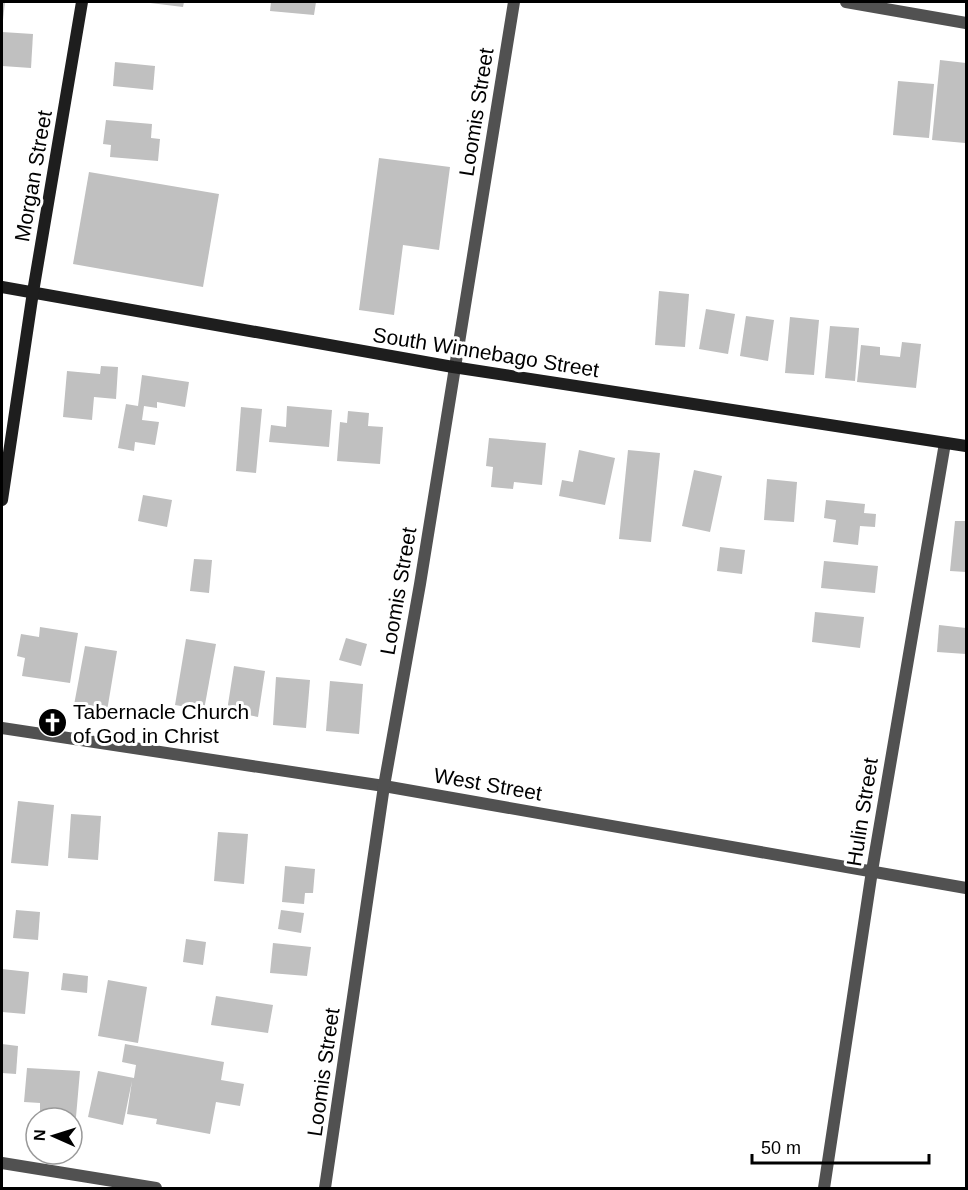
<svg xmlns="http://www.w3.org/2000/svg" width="968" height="1190" font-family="Arial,sans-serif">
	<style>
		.building { fill: #c0c0c0 }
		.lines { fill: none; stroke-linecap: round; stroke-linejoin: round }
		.street { stroke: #515151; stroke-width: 12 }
		.secondary { stroke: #1e1e1e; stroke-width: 12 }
		.labels { text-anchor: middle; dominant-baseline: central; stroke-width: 6; stroke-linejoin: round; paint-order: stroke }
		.street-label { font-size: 21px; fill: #000; stroke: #fff }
		.poi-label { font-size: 21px; fill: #000; stroke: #fff; text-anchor: start }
	</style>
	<rect width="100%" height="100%" fill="#fff"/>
	<!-- building -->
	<g class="building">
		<path d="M2 2H5L3 20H2Z"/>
		<path d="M142 2H184L183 7Z"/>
		<path d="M271 2H316L314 15 270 11Z"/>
		<path d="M2 32 33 34 31 68 2 66Z"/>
		<path d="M940 60 966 63 965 143 932 140Z"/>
		<path d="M115 62 155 66 153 90 113 86Z"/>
		<path d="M898 81 934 84 929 138 893 135Z"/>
		<path d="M106 120 152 124 151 138 160 139 158 161 110 157 111 145 103 144Z"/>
		<path d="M379 158 450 167 439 250 403 245 394 315 359 310Z"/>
		<path d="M89 172 219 194 203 287 73 264Z"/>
		<path d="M659 291 689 294 685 347 655 345Z"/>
		<path d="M706 309 735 314 728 354 699 349Z"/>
		<path d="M746 316 774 320 768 361 740 356Z"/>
		<path d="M790 317 819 320 814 375 785 373Z"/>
		<path d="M830 326 859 328 855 381 825 378Z"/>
		<path d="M902 342 921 344 916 388 857 382 861 345 880 347V355L900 357Z"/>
		<path d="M101 366 118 367 116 399 94 397 92 420 63 417 67 371 100 374Z"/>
		<path d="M142 375 189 382 185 407 157 402V408L144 406 142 420 159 422 155 445 135 442 134 451 118 448 126 404 138 406Z"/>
		<path d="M287 406 332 410 329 447 269 442 271 425 286 427Z"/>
		<path d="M241 407 262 409 256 473 236 471Z"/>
		<path d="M348 411 369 413 368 426 383 427 380 464 337 461 340 422 347 423Z"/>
		<path d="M489 438 546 443 542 485 514 482 513 489 491 487 493 467 486 466Z"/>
		<path d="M579 450 615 458 605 505 559 496 562 480 573 482Z"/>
		<path d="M628 450 660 453 651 542 619 539Z"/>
		<path d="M694 470 722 476 710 532 682 526Z"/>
		<path d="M767 479 797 482 794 522 764 520Z"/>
		<path d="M143 495 172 500 167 527 138 521Z"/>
		<path d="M826 500 865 504 864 513 876 514 875 527 860 526 858 545 833 542 836 520 824 518Z"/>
		<path d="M955 521H966V572L950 571Z"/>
		<path d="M720 547 745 550 742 574 717 571Z"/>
		<path d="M194 559 212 560 209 593 190 591Z"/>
		<path d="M824 561 878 566 875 593 821 588Z"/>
		<path d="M815 612 864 617 860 648 812 642Z"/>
		<path d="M939 625 966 628V654L937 652Z"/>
		<path d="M40 627 78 633 70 683 22 676 25 658 17 656 21 634 39 637Z"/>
		<path d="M346 638 367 644 361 666 339 660Z"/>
		<path d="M186 639 216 644 204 710 175 705Z"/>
		<path d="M85 646 117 651 107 711 74 705Z"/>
		<path d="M234 666 265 671 258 717 227 711Z"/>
		<path d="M276 677 310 680 306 728 273 725Z"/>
		<path d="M330 681 363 684 359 734 326 731Z"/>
		<path d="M18 801 54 805 48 866 11 863Z"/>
		<path d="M71 814 101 816 98 860 68 858Z"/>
		<path d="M218 832 248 834 244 884 214 881Z"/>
		<path d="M285 866 315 869 313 893H305L304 904 282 902Z"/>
		<path d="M16 910 40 912 38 940 13 938Z"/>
		<path d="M281 910 304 913 301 933 278 929Z"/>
		<path d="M186 939 206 942 203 965 183 962Z"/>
		<path d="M273 943 311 947 307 976 270 973Z"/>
		<path d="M2 969 29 972 25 1014 2 1012Z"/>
		<path d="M63 973 88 976 87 993 61 990Z"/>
		<path d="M108 980 147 987 138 1043 98 1036Z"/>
		<path d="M216 996 273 1005 268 1033 211 1025Z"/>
		<path d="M2 1044 18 1046 16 1074 2 1073Z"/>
		<path d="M125 1044 224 1062 221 1080 244 1084 240 1106 216 1102 210 1134 156 1124 157 1119 127 1114 132 1081 123 1125 88 1117 98 1071 134 1078 136 1065 122 1062Z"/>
		<path d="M27 1068 80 1071 76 1117 40 1113V1103L24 1102Z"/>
	</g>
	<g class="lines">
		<!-- street -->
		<g class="street">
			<path d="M846 2 966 23"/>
			<path d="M2 728 384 786 966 888"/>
			<path d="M2 1163 156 1188"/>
			<path d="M325 1188 384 786 420 584 514 2"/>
			<path d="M824 1188 872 871 945 443"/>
		</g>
		<!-- secondary -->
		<g class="secondary">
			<path d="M2 287 453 367 966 446"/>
			<path d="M2 500 33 292 82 2"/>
		</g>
	</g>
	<!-- icons -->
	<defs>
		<symbol id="church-disc" viewBox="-11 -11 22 22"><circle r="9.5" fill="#000" stroke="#fff"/><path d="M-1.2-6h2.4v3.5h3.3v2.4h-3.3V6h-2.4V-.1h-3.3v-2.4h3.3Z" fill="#fff"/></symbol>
	</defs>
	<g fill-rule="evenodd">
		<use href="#church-disc" x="36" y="706" width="33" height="33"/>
	</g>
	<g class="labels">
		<!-- street labels -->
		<g class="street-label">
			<text transform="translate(476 112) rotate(-81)">Loomis Street</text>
			<text transform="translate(33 176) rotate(-80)">Morgan Street</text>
			<text transform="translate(486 352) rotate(9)">South Winnebago Street</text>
			<text transform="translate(398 591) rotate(-80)">Loomis Street</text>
			<text transform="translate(488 784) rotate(10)">West Street</text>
			<text transform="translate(862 812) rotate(-81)">Hulin Street</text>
			<text transform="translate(323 1072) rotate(-82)">Loomis Street</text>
		</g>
		<!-- poi labels -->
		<g class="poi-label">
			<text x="73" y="711">Tabernacle Church<tspan x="73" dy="24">of God in Christ</tspan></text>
		</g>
	</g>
	<!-- border -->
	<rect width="968" height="1190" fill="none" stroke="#000000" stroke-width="6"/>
	<!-- north arrow -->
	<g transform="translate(54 1136) rotate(273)"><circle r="28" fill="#ffffff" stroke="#999999" stroke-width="1.5"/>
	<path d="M0-4.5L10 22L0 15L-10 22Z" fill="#000000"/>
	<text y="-9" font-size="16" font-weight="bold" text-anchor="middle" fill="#000000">N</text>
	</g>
	<!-- scale -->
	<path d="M752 1154v9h177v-9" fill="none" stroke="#000000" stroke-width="3"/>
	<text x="761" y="1154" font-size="18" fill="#000000" stroke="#ffffff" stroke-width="4.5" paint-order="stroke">50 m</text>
</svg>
